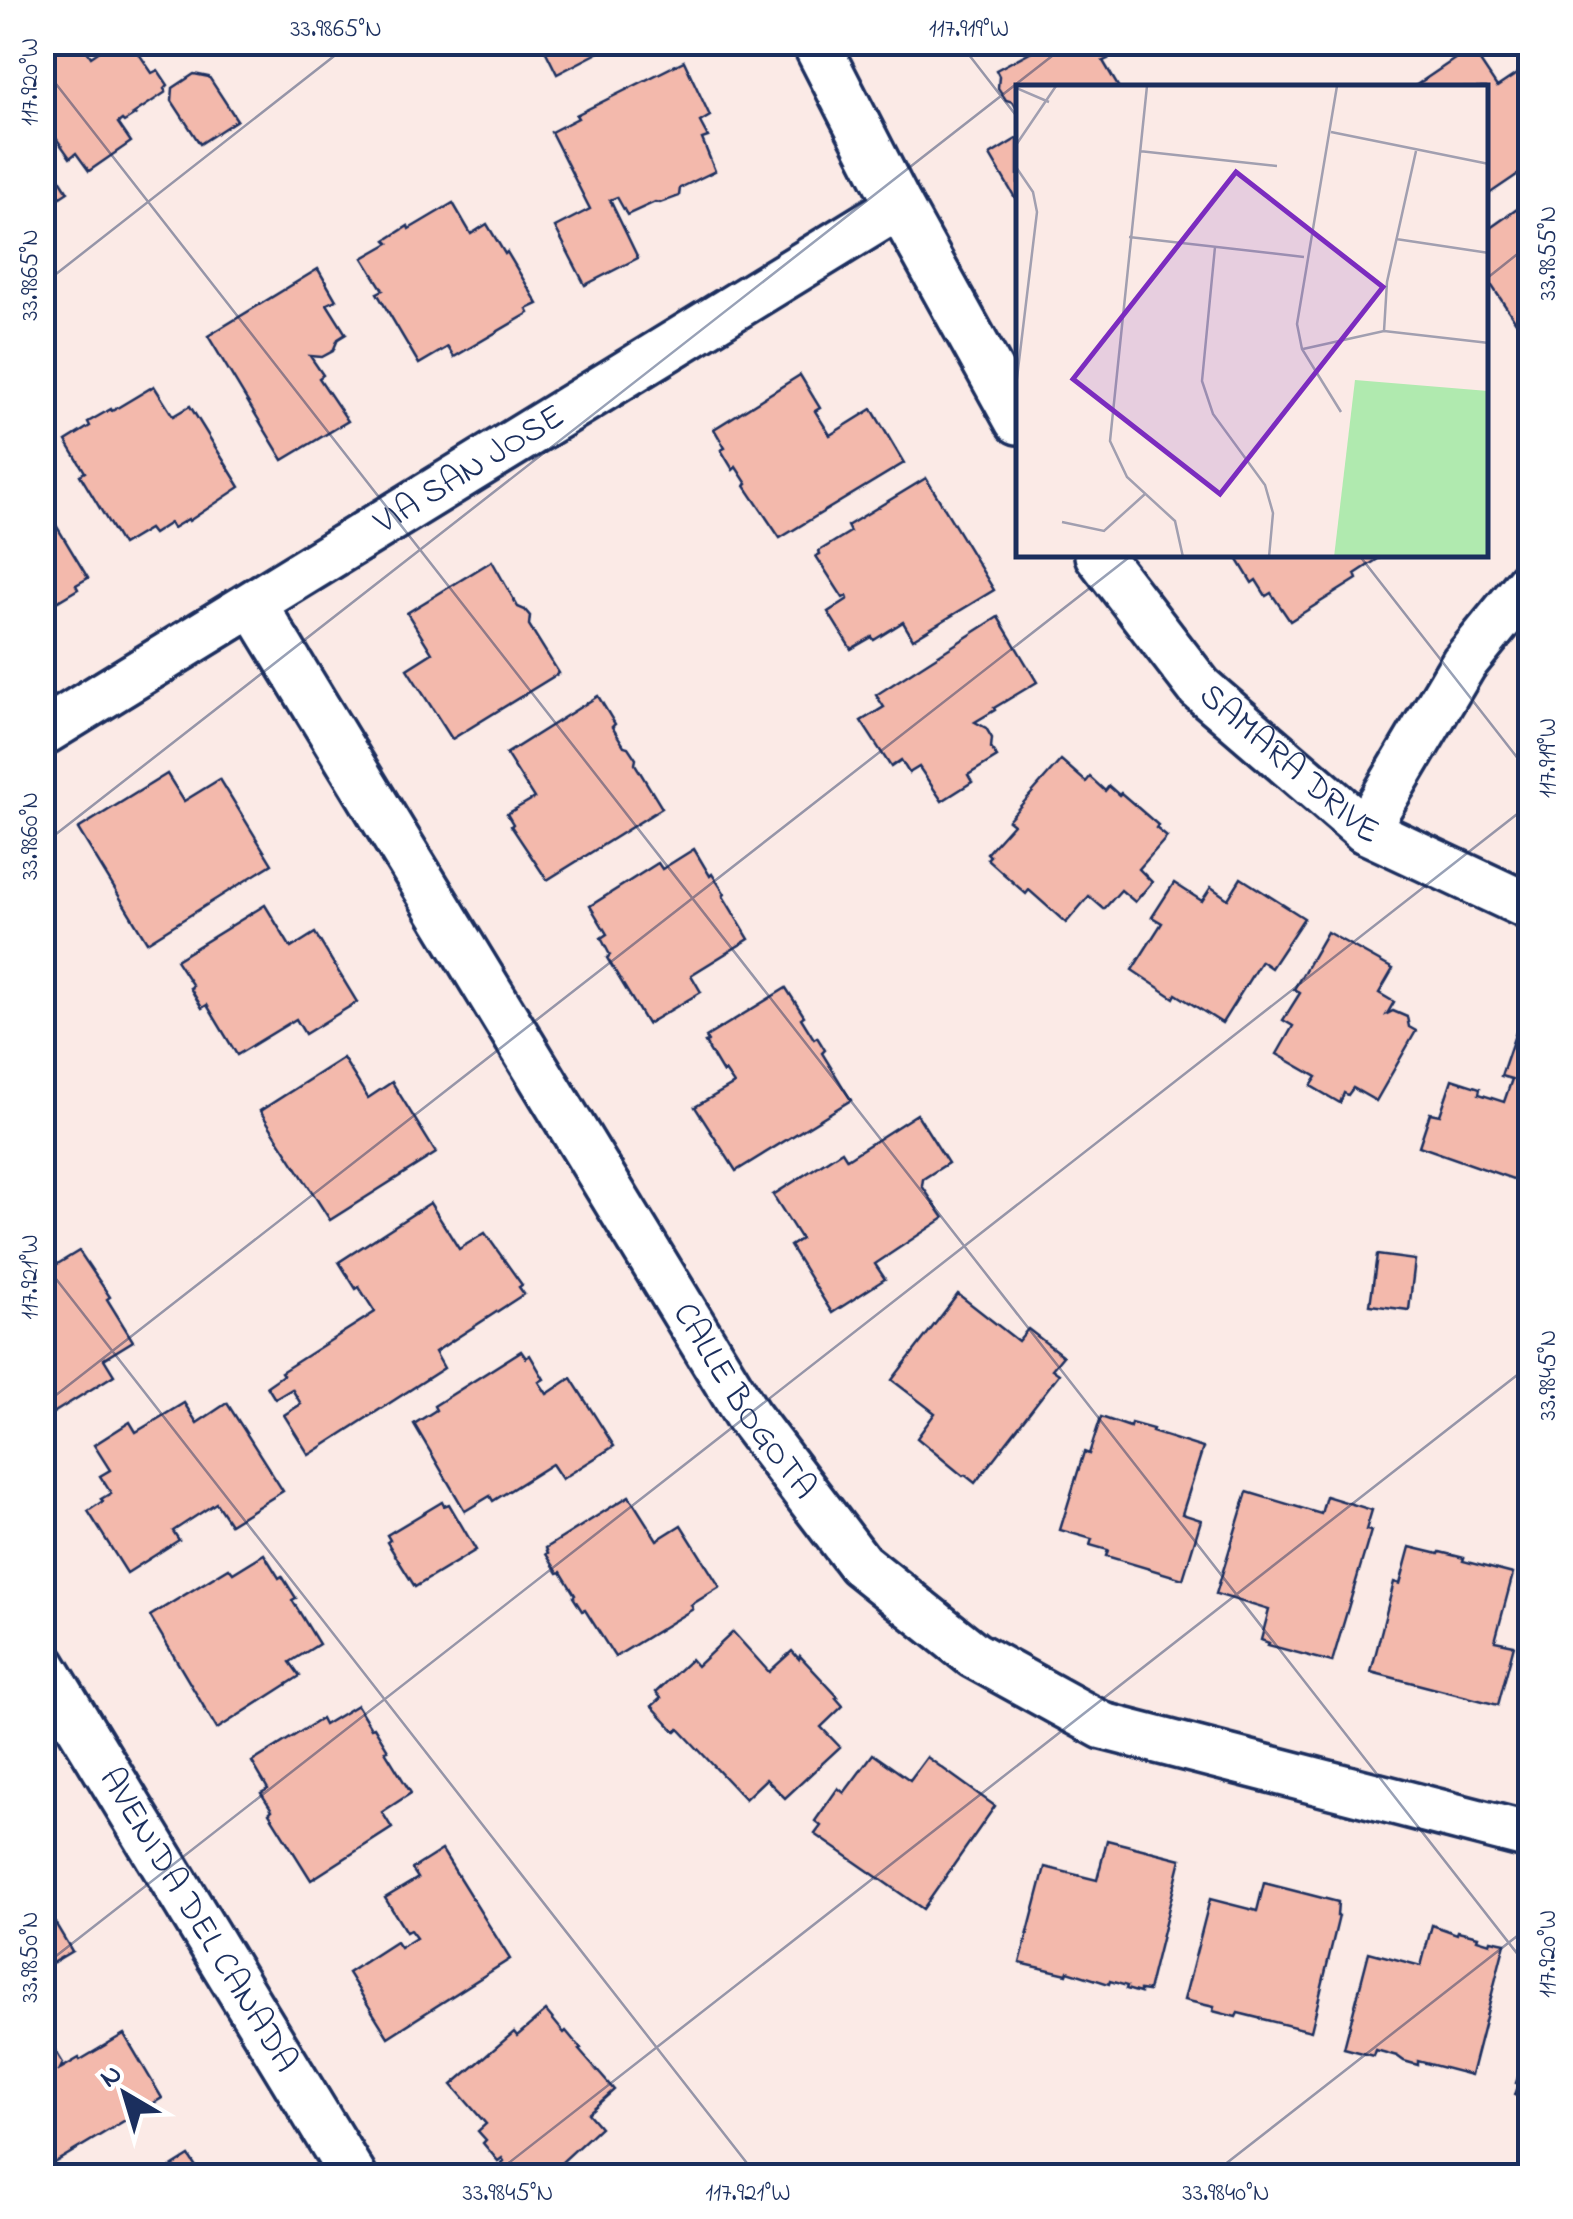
<svg xmlns="http://www.w3.org/2000/svg" width="1573" height="2219" font-family="'Indie Flower',sans-serif">
	<style>
		.building { fill: #f3b9ac; stroke: #1b2f5e; stroke-width: 2.5 }
		.lines { fill: none; stroke-linecap: round; stroke-linejoin: round }
		.street-casing { stroke: #1b2f5e; stroke-width: 52 }
		.street { stroke: #fff; stroke-width: 45 }
		.ticks { fill: none; stroke: #1b2f5e; stroke-width: 2.5; stroke-opacity: 0.45 }
		.labels { text-anchor: middle; dominant-baseline: central; stroke-width: 8; stroke-linejoin: round; paint-order: stroke }
		.street-label { font-size: 35px; fill: #1b2f5e; stroke: #fff }
		.inset-road { fill: none; stroke: #a19fb0; stroke-width: 2.5 }
		.view { fill: #7b2cbf; fill-opacity: 0.15; stroke: #7b2cbf; stroke-width: 5 }
		.inset-edge { fill: none; stroke: #1b2f5e; stroke-width: 5 }
		.neatline { fill: none; stroke: #1b2f5e; stroke-width: 4 }
		.ticks-label { font-size: 25px; text-anchor: middle; fill: #1b2f5e }
	</style>
	<rect width="100%" height="100%" fill="#fbeae6"/>
	<filter id="ink" filterUnits="userSpaceOnUse"><feTurbulence type="fractalNoise" baseFrequency=".01" numOctaves="2"/><feDisplacementMap in="SourceGraphic" scale="20" xChannelSelector="R" yChannelSelector="G"/><feConvolveMatrix kernelMatrix="1 2 1 2 8 2 1 2 1" color-interpolation-filters="sRGB"/></filter>
	<g filter="url(#ink)">
		<!-- building -->
		<g class="building">
			<path d="M42 42H58L60 46 64 42H81L91 57 113 42H131L152 73 158 70 168 85 164 89 166 92 133 114 135 115 124 122 122 120 118 123 131 142 89 171 76 153 70 158 42 118Z"/>
			<path d="M541 42H619L557 74Z"/>
			<path d="M1049 42H1098L1108 59 1103 61 1119 88H1018V111L1013 102 1006 100 998 88 999 76 996 70Z"/>
			<path d="M1471 48 1497 87 1521 71 1530 85V166L1486 196V88H1412Z"/>
			<path d="M684 61 710 116 700 122 708 137 702 139 715 171 680 188 679 196 660 203 655 202 627 215 617 197 610 200 638 258 585 285 555 227 590 209 551 132 578 118 576 115Z"/>
			<path d="M194 74 209 77 237 120 200 144 172 101 173 88Z"/>
			<path d="M1018 138V203L990 155Z"/>
			<path d="M42 151 68 192 42 209Z"/>
			<path d="M1530 200V319L1527 315 1516 322 1486 277V231Z"/>
			<path d="M453 203 471 234 487 224 505 254 507 252 538 304 527 309 529 313 454 357 448 347 419 364 377 293 383 290 363 258 389 243 386 240 408 226 409 229Z"/>
			<path d="M318 269 336 300 327 304 346 334 338 339 333 351 322 357 310 356 323 375 319 378 348 421 283 460 208 336Z"/>
			<path d="M800 375 820 408 815 411 830 435 872 409 904 463 780 538 745 486 747 484 736 467 733 470 721 450 725 448 714 429Z"/>
			<path d="M154 386 173 416 190 406 240 487 189 521 188 519 173 528 170 523 153 534 149 529 122 545 80 475 85 472 66 441 90 426 88 422 111 409 112 411Z"/>
			<path d="M926 478 994 590 913 639 903 622 874 640 872 637 851 649 828 612 848 599 847 596 843 598 816 556 820 554 819 551 850 532 847 526Z"/>
			<path d="M42 502 88 578 76 585 78 589 58 601 55 597 51 598 54 603 42 610Z"/>
			<path d="M1235 555H1384L1355 574 1357 579 1290 621 1271 593 1266 596 1256 580 1252 583Z"/>
			<path d="M492 561 518 607 525 610 530 616 529 625 559 673 452 739 407 669 432 653 407 613Z"/>
			<path d="M998 617 1037 682 994 708 995 710 975 722 986 728 992 738 991 748 997 757 968 775 972 782 942 801 919 767 909 773 901 760 891 767 861 721 884 707 876 695Z"/>
			<path d="M598 696 615 724 612 727 624 746 628 747 636 759 635 764 662 808 547 880 511 826 513 824 507 814 534 798 506 754Z"/>
			<path d="M1061 760 1086 782 1090 777 1105 791 1109 786 1119 795 1121 793 1158 825 1156 828 1167 837 1139 869 1152 882 1135 902 1121 890 1104 909 1089 896 1066 923 1029 890 1026 894 987 859 990 856 987 853 1013 824 1008 820Z"/>
			<path d="M167 774 184 801 220 779 272 864 147 942 78 829Z"/>
			<path d="M694 849 710 876 712 874 725 894 723 896 749 939 691 975 701 992 647 1024 607 958 610 955 601 938 607 934 590 906 658 863 662 869Z"/>
			<path d="M1241 878 1304 918 1271 968 1261 961 1222 1023 1176 994 1174 998 1132 970 1162 923 1152 917 1174 883 1202 901 1211 887 1228 899Z"/>
			<path d="M265 905 291 948 315 933 357 1002 305 1034 296 1019 237 1055 207 1005 202 1008 190 988 193 986 176 960Z"/>
			<path d="M1327 932 1393 969 1379 993 1394 1002 1387 1014 1393 1011 1407 1017 1409 1027 1416 1031 1376 1101 1353 1088 1348 1095 1344 1093 1340 1103 1311 1086 1317 1077 1277 1054 1293 1026 1283 1020 1300 993 1294 989Z"/>
			<path d="M786 988 804 1016 801 1018 814 1039 817 1037 825 1050 822 1053 851 1100 736 1171 695 1107 734 1084 725 1071 723 1073 705 1043 708 1042 706 1037Z"/>
			<path d="M1517 1029 1530 1034V1185L1419 1146 1430 1113 1440 1115 1452 1079 1480 1088 1479 1094 1504 1102 1512 1079 1501 1076Z"/>
			<path d="M343 1058 368 1098 392 1082 436 1153 330 1220 260 1111Z"/>
			<path d="M917 1114 948 1163 923 1179 922 1186 944 1218 875 1264 885 1279 832 1313 790 1246 801 1239 773 1195 842 1151 847 1159Z"/>
			<path d="M430 1203 459 1249 485 1233 522 1285 519 1287 524 1294 435 1352 444 1368 309 1455 284 1415 301 1404 292 1389 275 1399 267 1386 283 1375 281 1372 375 1312 359 1287 356 1289 339 1262Z"/>
			<path d="M79 1251 110 1297 107 1299 133 1341 104 1359 114 1375 42 1420V1267L46 1271Z"/>
			<path d="M1377 1255 1415 1260 1409 1310 1370 1305Z"/>
			<path d="M958 1294 1018 1341 1028 1329 1063 1356 1052 1369 1059 1374 975 1483 965 1475 963 1476 917 1438 935 1413 892 1380Z"/>
			<path d="M521 1351 526 1358 530 1355 544 1379 539 1382 547 1394 571 1378 614 1446 562 1479 552 1464 493 1501 490 1496 465 1511 414 1424 436 1410 434 1406Z"/>
			<path d="M184 1403 197 1423 227 1403 283 1491 230 1524 216 1503 173 1531 179 1540 127 1573 88 1511 103 1501 101 1499 111 1493 100 1476 110 1470 94 1445 130 1422 136 1432Z"/>
			<path d="M1101 1417 1130 1427 1131 1423 1153 1429 1152 1432 1203 1448 1182 1514 1201 1520 1183 1579 1106 1556 1108 1550 1090 1545 1092 1539 1060 1530 1084 1452 1089 1454Z"/>
			<path d="M1247 1492 1321 1514 1326 1496 1372 1510 1366 1530 1371 1531 1332 1662 1268 1645 1269 1643 1261 1640 1269 1610 1216 1594Z"/>
			<path d="M629 1496 657 1540 681 1525 720 1587 691 1605 693 1609 615 1657 585 1610 582 1611 573 1597 575 1595 561 1572 558 1573 546 1554 548 1553 546 1548Z"/>
			<path d="M442 1502 444 1506 449 1504 476 1550 415 1587 387 1542 390 1540 387 1535Z"/>
			<path d="M1410 1547 1439 1554 1440 1552 1464 1558 1463 1561 1513 1574 1495 1641 1514 1645 1498 1705 1371 1672 1394 1582 1400 1584Z"/>
			<path d="M264 1554 279 1578 282 1576 296 1598 292 1600 319 1644 290 1662 300 1676 217 1729 150 1616 229 1568 233 1573Z"/>
			<path d="M733 1632 769 1672 792 1651 799 1659 800 1656 838 1697 836 1698 843 1706 821 1727 840 1747 785 1798 766 1779 745 1799 679 1729 676 1732 652 1706 661 1698 656 1692 691 1659 697 1666Z"/>
			<path d="M357 1705 371 1728 374 1727 388 1750 385 1751 411 1793 382 1812 392 1828 311 1880 269 1813 272 1810 261 1793 268 1789 252 1762 321 1719 324 1725Z"/>
			<path d="M873 1754 910 1780 927 1757 995 1806 923 1909 815 1834 821 1826 815 1821 838 1788 844 1793Z"/>
			<path d="M1107 1840 1181 1859 1148 1991 1140 1990V1993L1126 1989 1127 1986 1110 1981 1109 1984 1068 1971 1067 1974 1020 1963 1045 1867 1097 1880Z"/>
			<path d="M442 1850 510 1959 388 2037 348 1973 396 1942 400 1948 416 1938 410 1930 406 1932 385 1898 418 1878 412 1869Z"/>
			<path d="M1264 1883 1338 1902 1337 1916H1339L1311 2031 1238 2013 1236 2017 1213 2011 1214 2007 1184 2000 1210 1899 1257 1911Z"/>
			<path d="M42 1901 72 1951 42 1969Z"/>
			<path d="M1432 1925 1457 1934 1458 1931 1478 1936 1477 1939 1490 1943 1491 1940 1505 1943 1471 2075 1418 2061V2065L1404 2061 1397 2056 1376 2050 1374 2056 1344 2048 1369 1952 1421 1966Z"/>
			<path d="M546 2011 564 2033 566 2031 581 2049 579 2050 614 2090 588 2113 600 2127 547 2176H512L501 2164 504 2161 502 2158 498 2161 483 2143 486 2140 478 2131 486 2124 452 2085 514 2032 517 2036Z"/>
			<path d="M1530 2022V2101L1515 2095 1519 2084 1516 2083 1528 2048 1522 2046Z"/>
			<path d="M124 2034 162 2098 42 2170V2044L52 2045 63 2063 60 2069 79 2058 80 2060Z"/>
			<path d="M189 2156 202 2176H157Z"/>
		</g>
		<g class="lines">
			<defs>
				<g id="street">
					<path d="M815 42 899 206 1018 421"/>
					<path id="s1" d="M1098 555 1200 688 1365 830 1530 907"/>
					<path id="s2" d="M254 605 747 1415 860 1564 974 1655 1103 1726 1530 1836"/>
					<path id="s3" d="M42 733 899 206"/>
					<path d="M1365 830 1464 663 1530 582"/>
					<path id="s4" d="M42 1664 353 2176"/>
				</g>
			</defs>
			<!-- street casing -->
			<use href="#street" class="street-casing"/>
			<!-- street -->
			<use href="#street" class="street"/>
		</g>
	</g>
	<!-- ticks -->
	<path class="ticks" d="M959 42 1018 118M42 66 1530 1970M1486 279 1530 244M42 285 352 42M1359 555 1530 774M42 845 1070 42M42 1261 757 2176M42 1406 1132 555M42 1967 1530 804M492 2176 1530 1365M1210 2176 1530 1926"/>
	<g class="labels">
		<!-- street labels -->
		<g class="street-label">
			<text stroke="none"><textPath href="#s3" startOffset="502">VIA SAN JOSE</textPath></text>
			<text stroke="none"><textPath href="#s1" startOffset="285">SAMARA DRIVE</textPath></text>
			<text stroke="none"><textPath href="#s2" startOffset="935">CALLE BOGOTA</textPath></text>
			<text stroke="none"><textPath href="#s4" startOffset="300">AVENIDA DEL CANADA</textPath></text>
		</g>
	</g>
	<!-- overview -->
	<g transform="translate(1016 85)">
		<rect width="472" height="472" fill="#fbeae6"/>
		<path d="M339 295 472 306V472H318Z" fill="#b0eaaf"/>
		<path class="inset-road" d="M131 1 94 356 111 392 159 436 167 472M321 1 281 239 286 264 325 327M0 3 33 17M315 47 473 79M0 60 40 1M123 66 261 81M0 82 17 107 21 127 0 301M113 152 288 172M380 154 473 168M199 162 186 296 197 329 249 400 257 428 253 472M368 246 371 197 400 66M287 264 368 246 473 258M46 437 88 446 129 409"/>
		<path class="view" d="M220 87 367 202 204 409 57 294Z"/>
		<rect width="472" height="472" class="inset-edge"/>
	</g>
	<!-- margin -->
	<rect width="1573" height="2219" fill="none" stroke="#fff" stroke-width="110"/>
	<!-- north arrow -->
	<g transform="translate(125 2094) rotate(322)" stroke="#ffffff" stroke-width="8" paint-order="stroke">
	<path d="M0-8L18 38L0 25L-18 38Z" fill="#1b2f5e"/>
	<text y="-15" font-size="28" font-weight="bold" text-anchor="middle" fill="#1b2f5e">N</text>
	</g>
	<rect x="55" y="55" width="1463" height="2109" class="neatline"/>
	<g class="ticks-label">
		<text x="336" y="36">33.9865°N</text>
		<text x="969" y="36">117.919°W</text>
		<text transform="translate(28 82) rotate(-90)" y="9">117.920°W</text>
		<text transform="translate(1546 253) rotate(-90)" y="9">33.9855°N</text>
		<text transform="translate(28 275) rotate(-90)" y="9">33.9865°N</text>
		<text transform="translate(1546 758) rotate(-90)" y="9">117.919°W</text>
		<text transform="translate(28 836) rotate(-90)" y="9">33.9860°N</text>
		<text transform="translate(28 1277) rotate(-90)" y="9">117.921°W</text>
		<text transform="translate(1546 1375) rotate(-90)" y="9">33.9845°N</text>
		<text transform="translate(1546 1954) rotate(-90)" y="9">117.920°W</text>
		<text transform="translate(28 1957) rotate(-90)" y="9">33.9850°N</text>
		<text x="508" y="2200">33.9845°N</text>
		<text x="748" y="2200">117.921°W</text>
		<text x="1226" y="2200">33.9840°N</text>
	</g>
</svg>
